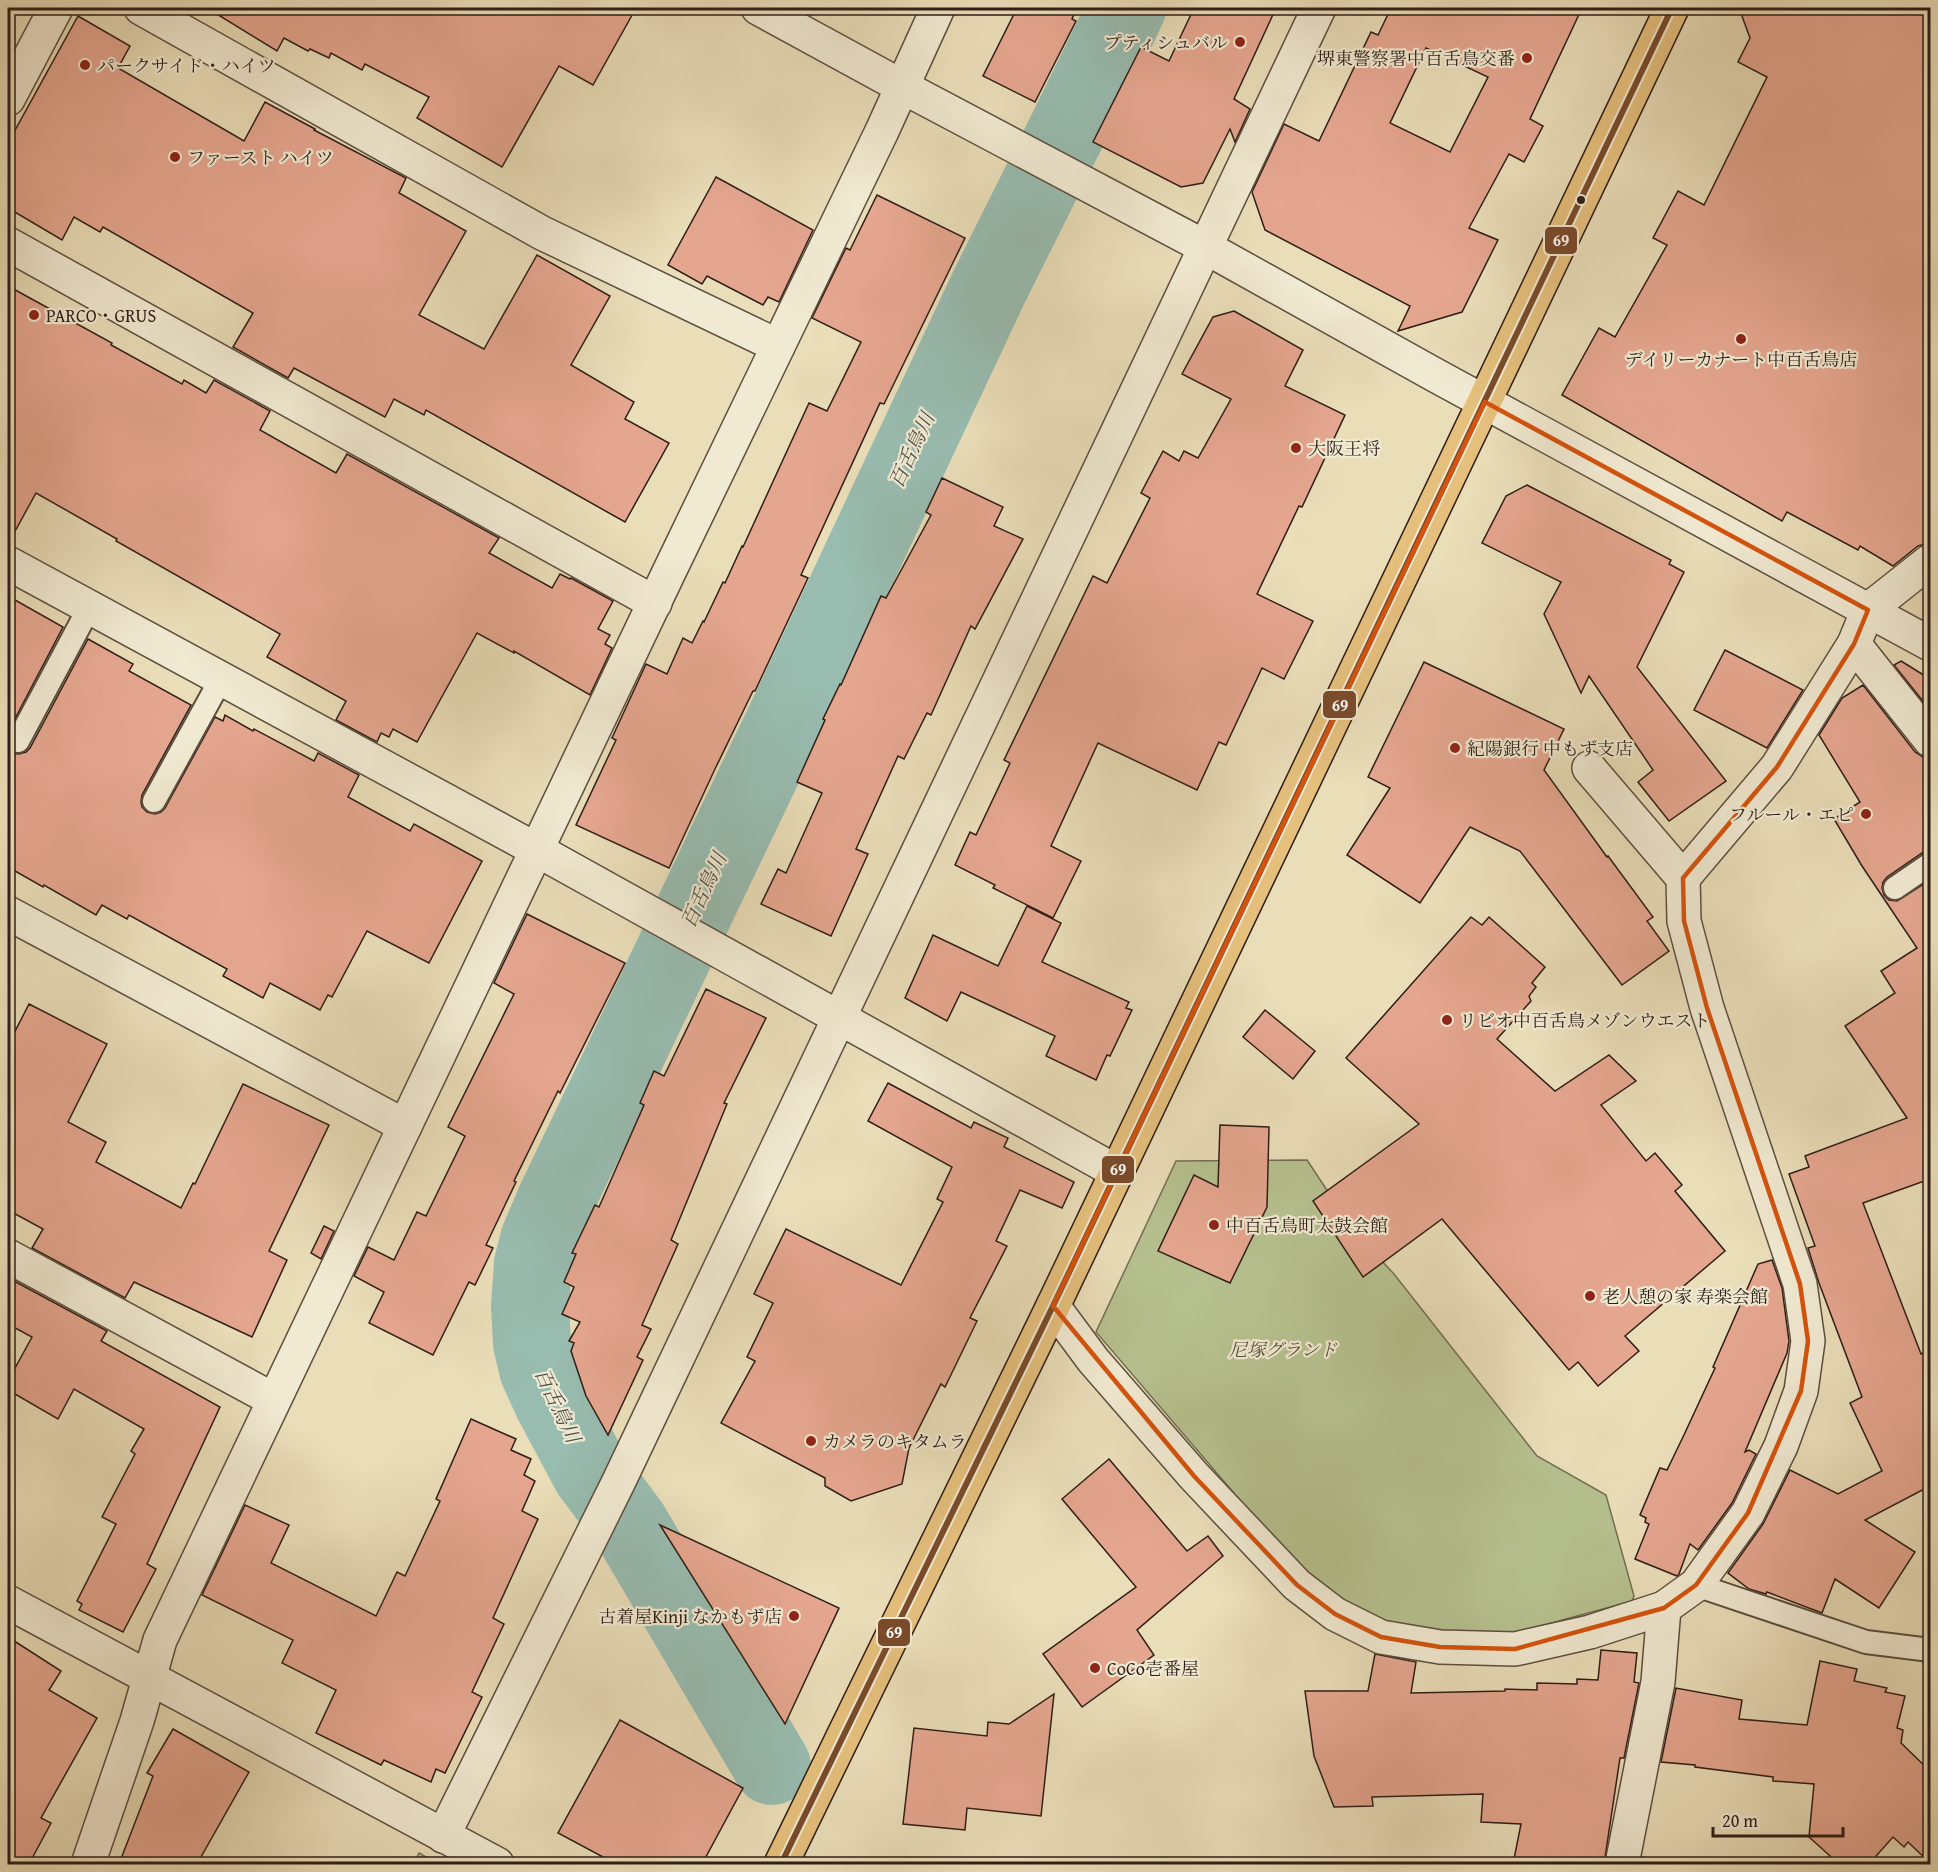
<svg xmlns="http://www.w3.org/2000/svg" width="1938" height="1872" font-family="'Gentium Book Plus','Noto Serif JP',serif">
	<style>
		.green { fill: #b6c18f; stroke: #727053; stroke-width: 1.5 }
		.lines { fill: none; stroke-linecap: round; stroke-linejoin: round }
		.river { stroke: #98bcb0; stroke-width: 78 }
		.building { fill: #e5a68f; stroke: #2e1e17; stroke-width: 1.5; fill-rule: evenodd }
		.service-casing { stroke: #5d4e40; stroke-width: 26 }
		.minor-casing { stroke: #5d4e40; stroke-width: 36 }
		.tertiary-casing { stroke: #5d4e40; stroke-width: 36 }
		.trunk-casing { stroke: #2e1e17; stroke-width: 36 }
		.service { stroke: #f1ead2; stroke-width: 22 }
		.minor { stroke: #f1ead2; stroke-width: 33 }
		.tertiary { stroke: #f1ead2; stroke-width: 33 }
		.trunk { stroke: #e5bf7c; stroke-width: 33 }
		.bus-1-casing { stroke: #f1ead2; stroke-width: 10 }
		.bus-1 { stroke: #7a4b2a; stroke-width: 6 }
		.marked { fill: none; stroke: #d5530d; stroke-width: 4.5; stroke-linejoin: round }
		.poi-dot { fill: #8f2418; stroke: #f1ead2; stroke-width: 2 }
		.bus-dot { fill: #2e1e17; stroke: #f1ead2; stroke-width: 2 }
		.labels { text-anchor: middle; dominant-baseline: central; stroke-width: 4.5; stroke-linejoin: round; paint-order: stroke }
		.poi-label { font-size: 18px; fill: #2e1e17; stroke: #f1ead2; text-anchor: start }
		.park-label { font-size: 18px; font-style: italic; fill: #574f3b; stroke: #f1ead2 }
		.water-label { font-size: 20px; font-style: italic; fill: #4e4d45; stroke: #f1ead2 }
		.line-badge { stroke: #f1ead2; stroke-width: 2 }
		.badge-label { font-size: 16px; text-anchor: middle; font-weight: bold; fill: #fff }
	</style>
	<rect width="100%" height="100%" fill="#eadeb9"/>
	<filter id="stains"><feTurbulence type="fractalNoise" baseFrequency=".00333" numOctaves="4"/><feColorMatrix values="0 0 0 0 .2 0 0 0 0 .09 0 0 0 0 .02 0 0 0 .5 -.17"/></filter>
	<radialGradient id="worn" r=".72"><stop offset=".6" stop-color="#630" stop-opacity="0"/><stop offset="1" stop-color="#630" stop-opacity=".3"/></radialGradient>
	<!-- green -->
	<g class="green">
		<path d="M1307 1160 1354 1231 1394 1274 1537 1456 1606 1495 1634 1596 1632 1601 1511 1634H1438L1387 1627 1341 1603 1287 1555 1096 1332 1176 1161Z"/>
		<path d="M419 1853 438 1864H413Z"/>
	</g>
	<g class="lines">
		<!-- river -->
		<path class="river" d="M772 1766 630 1525 591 1473 553 1402 538 1369 532 1343 530 1306 533 1264 539 1240 556 1200 799 692 989 287 1071 123 1127 8"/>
	</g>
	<!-- building -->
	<g class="building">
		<path d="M207 8H636L593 85 559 66 502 167 417 118 429 97 365 64 362 70 331 53 329 58 310 49 308 51 284 38 277 51Z"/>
		<path d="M1017 8H1077L1072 19 1076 21 1035 102 983 76Z"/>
		<path d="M1194 8H1276L1234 99 1250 109 1235 142 1230 129 1203 183 1181 187 1093 142 1141 47 1169 61Z"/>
		<path d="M1391 8H1582L1530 119 1543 126 1524 162 1509 154 1469 228 1498 240 1462 312 1398 331 1410 306 1265 230 1252 192 1284 124 1319 141 1371 32 1378 35ZM1426 48 1488 77 1450 152 1390 123Z"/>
		<path d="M1739 8H1930V543L1918 546 1893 566 1860 546 1858 550 1787 512 1782 521 1562 395 1599 328 1615 337 1667 245 1653 238 1678 191 1704 205 1767 77 1738 62 1750 38Z"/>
		<path d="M78 16 130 46 118 68 244 141 265 102 315 129 314 130 406 178 399 193 466 231 419 315 484 349 537 255 610 296 571 365 634 402 625 419 669 443 625 522 426 410 424 415 394 399 385 417 294 368 288 378 233 347 253 313 103 227 100 232 74 217 62 240 8 208V143Z"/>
		<path d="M716 177 813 230 779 302 768 297 763 305 707 276 702 284 668 265Z"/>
		<path d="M877 195 965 238 884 404 880 403 801 575 808 578 755 691H753L715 769 669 868 576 825 616 740 612 738 646 664 667 674 683 638 692 643 703 621 704 622 723 582 725 583 742 546 743 547 809 403 827 411 861 342 812 318 846 248 850 250Z"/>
		<path d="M8 286 112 343 111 345 182 384 184 380 206 393 214 380 270 411 260 430 336 473 347 454 499 538 489 553 552 588 560 574 570 579 571 578 613 601 598 629 610 635 605 644 612 648 590 695 514 651V653L477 633 417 742 393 729 389 737 381 733 377 742 336 720 346 701 267 657 280 634 116 541 117 539 36 493 8 544Z"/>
		<path d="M1234 311 1303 350 1285 386 1345 415 1302 507 1299 506 1257 594 1313 621 1284 679 1262 668 1226 745 1219 742 1197 790 1098 743 1051 846 1081 861 1053 918 993 888 995 885 955 865 970 832 976 835 1010 763 1004 760 1093 576 1107 583 1150 498 1141 493 1163 451 1179 461 1184 451 1198 458 1231 399 1182 374 1213 317Z"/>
		<path d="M942 478 1003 507 994 526 1023 539 975 629 971 626 931 715 927 713 904 759 898 756 856 849 868 854 831 936 761 904 778 869 786 873 822 793 797 782 825 720 823 719 840 684 841 685 881 596 886 598 931 515 926 512Z"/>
		<path d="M1527 485 1671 560 1669 564 1684 572 1637 667 1726 781 1669 821 1638 782 1653 770 1589 676 1581 693 1544 614 1561 582 1482 543 1506 496Z"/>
		<path d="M8 596 63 627 8 732Z"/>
		<path d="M88 639 133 664 129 671 191 705 142 795 141 802 142 807 147 812 155 814 161 812 165 808 215 717 223 721 225 715 253 731 254 729 314 761 318 753 359 775 348 797 410 831 414 824 482 861 429 963 367 931 332 997 328 995 320 1010 270 983 263 998 223 976 227 969 129 915 127 919 102 905 96 915 44 885 43 887 8 867V749L12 753 19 754 26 752 30 748Z"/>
		<path d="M1725 650 1803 690 1767 748 1694 710Z"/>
		<path d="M1901 661 1930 679V710L1894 665Z"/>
		<path d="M1424 662 1564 729 1544 770 1607 857 1608 856 1653 917 1647 921 1669 951 1622 985 1520 851 1470 827 1420 903 1347 855 1390 788 1368 777Z"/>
		<path d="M1863 685 1915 752 1923 757 1930 758V851L1922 853 1887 877 1883 882 1882 888 1884 895 1889 900 1897 901 1930 880V1179L1863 1203 1921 1354 1930 1350V1486L1865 1520 1915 1552 1879 1608 1835 1579 1822 1613 1767 1592 1766 1594 1749 1589 1728 1573 1763 1524 1790 1470 1838 1494 1882 1471 1850 1403 1862 1397 1819 1283 1808 1248 1815 1246 1789 1174 1809 1167 1805 1156 1907 1118 1845 1026 1895 993 1881 971 1917 948 1862 866 1834 819 1860 802 1819 735 1842 698Z"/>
		<path d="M1027 906 1061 923 1042 962 1129 1002 1126 1008 1132 1010 1110 1056 1107 1055 1096 1080 1046 1056 1055 1036 961 992 947 1021 905 998 933 935 998 966Z"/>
		<path d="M527 914 625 963 560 1093 558 1091 514 1181 516 1182 486 1245 493 1248 475 1285 469 1282 433 1355 369 1323 384 1292 354 1276 368 1247 394 1260 417 1212 426 1216 465 1136 448 1127 514 994 494 983Z"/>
		<path d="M1471 917 1482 925 1489 917 1545 967 1532 983 1536 987 1529 996 1531 1001 1497 1039 1555 1091 1609 1055 1636 1081 1601 1105 1646 1161 1655 1153 1682 1185 1675 1191 1725 1251 1625 1336 1639 1351 1598 1386 1578 1362 1569 1370 1442 1219 1363 1277 1313 1201 1419 1124 1346 1058Z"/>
		<path d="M706 989 766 1018 724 1103 727 1104 671 1240 678 1244 642 1325 651 1329 637 1357 643 1360 608 1435 586 1396 571 1351 574 1343 569 1341 580 1322 562 1314 574 1287 564 1282 576 1254 572 1253 595 1205 599 1207 644 1105 640 1103 654 1071 664 1076Z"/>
		<path d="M29 1004 107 1044 68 1122 106 1142 96 1162 181 1208 193 1183 195 1184 243 1084 329 1125 269 1251 287 1260 252 1337 134 1282 125 1298 32 1248 43 1229 8 1210V1045Z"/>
		<path d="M1265 1010 1315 1051 1293 1079 1243 1037Z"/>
		<path d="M888 1083 971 1128 974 1122 1008 1138 1004 1147 1074 1182 1062 1208 1020 1190 996 1241 1007 1246 970 1318 977 1321 945 1387 941 1384 909 1448 902 1484 851 1501 825 1486V1478L721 1423 755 1361 747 1357 773 1303 754 1294 786 1229 901 1285 943 1202 937 1199 952 1167 868 1121Z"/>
		<path d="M1220 1125 1269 1127 1267 1207 1230 1283 1158 1251 1194 1175 1218 1187Z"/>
		<path d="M324 1226 334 1231 321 1259 311 1253Z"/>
		<path d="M1772 1260 1782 1288 1789 1341 1787 1353 1745 1452 1749 1450 1756 1454 1732 1503 1698 1550 1690 1544 1679 1574 1677 1576 1635 1559 1649 1524 1645 1522 1646 1518 1640 1515 1660 1468 1667 1470 1683 1437 1715 1368 1713 1367 1758 1264Z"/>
		<path d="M14 1281 107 1331 101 1341 220 1407 147 1564 156 1569 123 1632 79 1610 82 1604 77 1601 116 1524 102 1517 135 1454 131 1451 144 1429 74 1389 58 1419 8 1390V1381L32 1337 8 1324V1292Z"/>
		<path d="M471 1419 516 1439 511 1450 531 1459 524 1475 535 1481 522 1511 538 1519 493 1618 504 1624 472 1692 482 1697 445 1773 436 1769 431 1782 384 1760 381 1765 316 1733 336 1690 282 1663 293 1640 202 1595 245 1505 289 1525 271 1563 376 1616 397 1572 405 1576 440 1501 436 1499Z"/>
		<path d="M1109 1459 1187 1551 1208 1536 1223 1556 1137 1630 1154 1655 1082 1707 1043 1654 1136 1587 1062 1499Z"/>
		<path d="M660 1525 839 1608 785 1724Z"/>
		<path d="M8 1637 61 1671 49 1690 97 1718 41 1818 51 1823 29 1864H8Z"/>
		<path d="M1601 1650 1637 1653 1634 1682 1639 1683 1624 1758H1620L1604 1864H1513L1521 1824 1481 1822 1483 1794 1372 1797 1373 1806 1334 1807 1314 1756 1305 1691H1368L1375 1654 1416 1662 1411 1693 1505 1691V1689L1537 1690V1683L1577 1684V1679L1598 1680Z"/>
		<path d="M1820 1661 1857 1669 1854 1681 1887 1688 1885 1692 1905 1696 1897 1728 1903 1730 1901 1743 1930 1771V1863L1908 1842 1904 1847 1893 1837 1869 1864H1839L1809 1837 1814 1784 1773 1781V1777L1695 1767V1765L1661 1762 1676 1688 1742 1700 1739 1719 1807 1725Z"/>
		<path d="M1054 1694 1041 1816 967 1808 965 1830 903 1824 914 1728 987 1736 988 1722 1009 1724Z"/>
		<path d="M620 1720 743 1788 702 1864H616L558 1833Z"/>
		<path d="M173 1729 249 1772 197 1864H119L153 1776 147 1773Z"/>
	</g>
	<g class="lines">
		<defs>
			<g id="service">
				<path d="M18 741 89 608"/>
				<path d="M154 801 221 679"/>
				<path d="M1895 888 1930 864"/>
				<path d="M1696 1585 1866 1642 1930 1650"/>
			</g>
			<g id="minor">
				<path d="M141 8 542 233 778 346"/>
				<path d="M8 99 56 8"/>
				<path d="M8 244 655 603"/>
				<path d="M8 563 537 850 1117 1172"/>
				<path d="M1854 644 1930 740"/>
				<path d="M1589 768 1683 878 1684 921 1707 1008 1800 1284 1808 1341 1801 1391 1781 1446 1748 1513 1696 1585 1664 1608"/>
				<path d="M1683 878 1777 767 1854 644 1868 610 1930 561"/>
				<path d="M8 913 405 1126"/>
				<path d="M8 1256 274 1400"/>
				<path d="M1053 1306 1093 1360 1194 1476 1297 1585 1335 1614 1381 1637 1440 1647 1515 1649 1590 1632 1664 1608 1658 1682 1622 1864"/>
				<path d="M8 1602 497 1864"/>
				<path d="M443 1836 619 1481 1319 8"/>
				<path d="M88 1864 137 1721 160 1640 669 572 882 131 938 8"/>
			</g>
			<path id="tertiary" d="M758 8 901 86 1205 247 1435 375 1930 644"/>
			<path id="trunk" d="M781 1864 1053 1306 1672 8"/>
		</defs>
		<!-- service casing -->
		<use href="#service" class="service-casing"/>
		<!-- minor casing -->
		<use href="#minor" class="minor-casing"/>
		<!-- tertiary casing -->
		<use href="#tertiary" class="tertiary-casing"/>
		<!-- trunk casing -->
		<use href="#trunk" class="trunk-casing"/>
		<!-- service -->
		<use href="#service" class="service"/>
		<!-- minor -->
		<use href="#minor" class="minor"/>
		<!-- tertiary -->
		<use href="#tertiary" class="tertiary"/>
		<!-- trunk -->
		<use href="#trunk" class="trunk"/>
		<defs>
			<path id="bus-1" d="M781 1864 1053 1306 1672 8"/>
		</defs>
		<!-- bus-1 casing -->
		<use href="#bus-1" class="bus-1-casing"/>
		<!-- bus-1 -->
		<use href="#bus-1" class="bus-1"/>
	</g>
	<!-- marked area -->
	<path class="marked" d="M1485 402 1868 610 1854 644 1777 767 1683 878 1684 921 1707 1008 1800 1284 1808 1341 1801 1391 1748 1513 1696 1585 1664 1608 1515 1649 1440 1647 1381 1637 1335 1614 1297 1585 1194 1476 1053 1306Z"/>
	<!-- markers -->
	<g class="poi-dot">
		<circle cx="1240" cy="42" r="6"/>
		<circle cx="1527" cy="58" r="6"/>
		<circle cx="85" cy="65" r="6"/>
		<circle cx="175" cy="157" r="6"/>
		<circle cx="34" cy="315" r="6"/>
		<circle cx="1741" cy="339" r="6"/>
		<circle cx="1296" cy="448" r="6"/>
		<circle cx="1455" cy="748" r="6"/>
		<circle cx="1866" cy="814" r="6"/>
		<circle cx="1447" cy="1020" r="6"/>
		<circle cx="1214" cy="1225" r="6"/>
		<circle cx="1590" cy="1296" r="6"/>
		<circle cx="811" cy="1441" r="6"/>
		<circle cx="794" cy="1616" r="6"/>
		<circle cx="1095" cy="1668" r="6"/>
	</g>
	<circle class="bus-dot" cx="1581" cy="200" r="5"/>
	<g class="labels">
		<!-- poi labels -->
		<g class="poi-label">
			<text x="1228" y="42" text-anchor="end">プティシュバル</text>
			<text x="1515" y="58" text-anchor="end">堺東警察署中百舌鳥交番</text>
			<text x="97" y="65">パークサイド・ハイツ</text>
			<text x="187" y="157">ファースト ハイツ</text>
			<text x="46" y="315">PARCO・GRUS</text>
			<text x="1741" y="359" text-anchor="middle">デイリーカナート中百舌鳥店</text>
			<text x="1308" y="448">大阪王将</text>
			<text x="1467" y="748">紀陽銀行 中もず支店</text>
			<text x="1854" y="814" text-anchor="end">フルール・エピ</text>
			<text x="1459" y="1020">リビオ中百舌鳥メゾンウエスト</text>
			<text x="1226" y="1225">中百舌鳥町太鼓会館</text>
			<text x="1602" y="1296">老人憩の家 寿楽会館</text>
			<text x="823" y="1441">カメラのキタムラ</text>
			<text x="782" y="1616" text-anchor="end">古着屋Kinji なかもず店</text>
			<text x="1107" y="1668">CoCo壱番屋</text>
		</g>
		<!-- park labels -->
		<g class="park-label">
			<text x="1283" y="1349">尼塚グランド</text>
		</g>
		<!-- water labels -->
		<g class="water-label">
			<text transform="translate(911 450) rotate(-65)">百舌鳥川</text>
			<text transform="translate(703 890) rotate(-65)">百舌鳥川</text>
			<text transform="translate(558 1405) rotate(65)">百舌鳥川</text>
		</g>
	</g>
	<g class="line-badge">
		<rect x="1544" y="226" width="34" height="29" rx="6" fill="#7a4b2a"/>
		<rect x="1322" y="690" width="35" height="29" rx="6" fill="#7a4b2a"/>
		<rect x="1101" y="1155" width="34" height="29" rx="6" fill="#7a4b2a"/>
		<rect x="877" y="1618" width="34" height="29" rx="6" fill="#7a4b2a"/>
	</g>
	<g class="badge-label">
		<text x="1561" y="246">69</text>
		<text x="1340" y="711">69</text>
		<text x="1118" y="1175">69</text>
		<text x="894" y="1638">69</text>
	</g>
	<!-- margin -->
	<rect width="1938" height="1872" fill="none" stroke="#eadeb9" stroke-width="30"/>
	<rect x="9" y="9" width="1920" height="1854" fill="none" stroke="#2e1e17" stroke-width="3"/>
	<rect x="15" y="15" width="1908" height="1842" fill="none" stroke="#2e1e17" stroke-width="1.5"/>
	<!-- scale -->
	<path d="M1713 1827v9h130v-9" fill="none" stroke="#2e1e17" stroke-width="3"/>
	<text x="1722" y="1827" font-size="18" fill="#2e1e17" stroke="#f1ead2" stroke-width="4.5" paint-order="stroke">20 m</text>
	<rect width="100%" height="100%" filter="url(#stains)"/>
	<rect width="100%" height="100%" fill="url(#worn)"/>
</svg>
